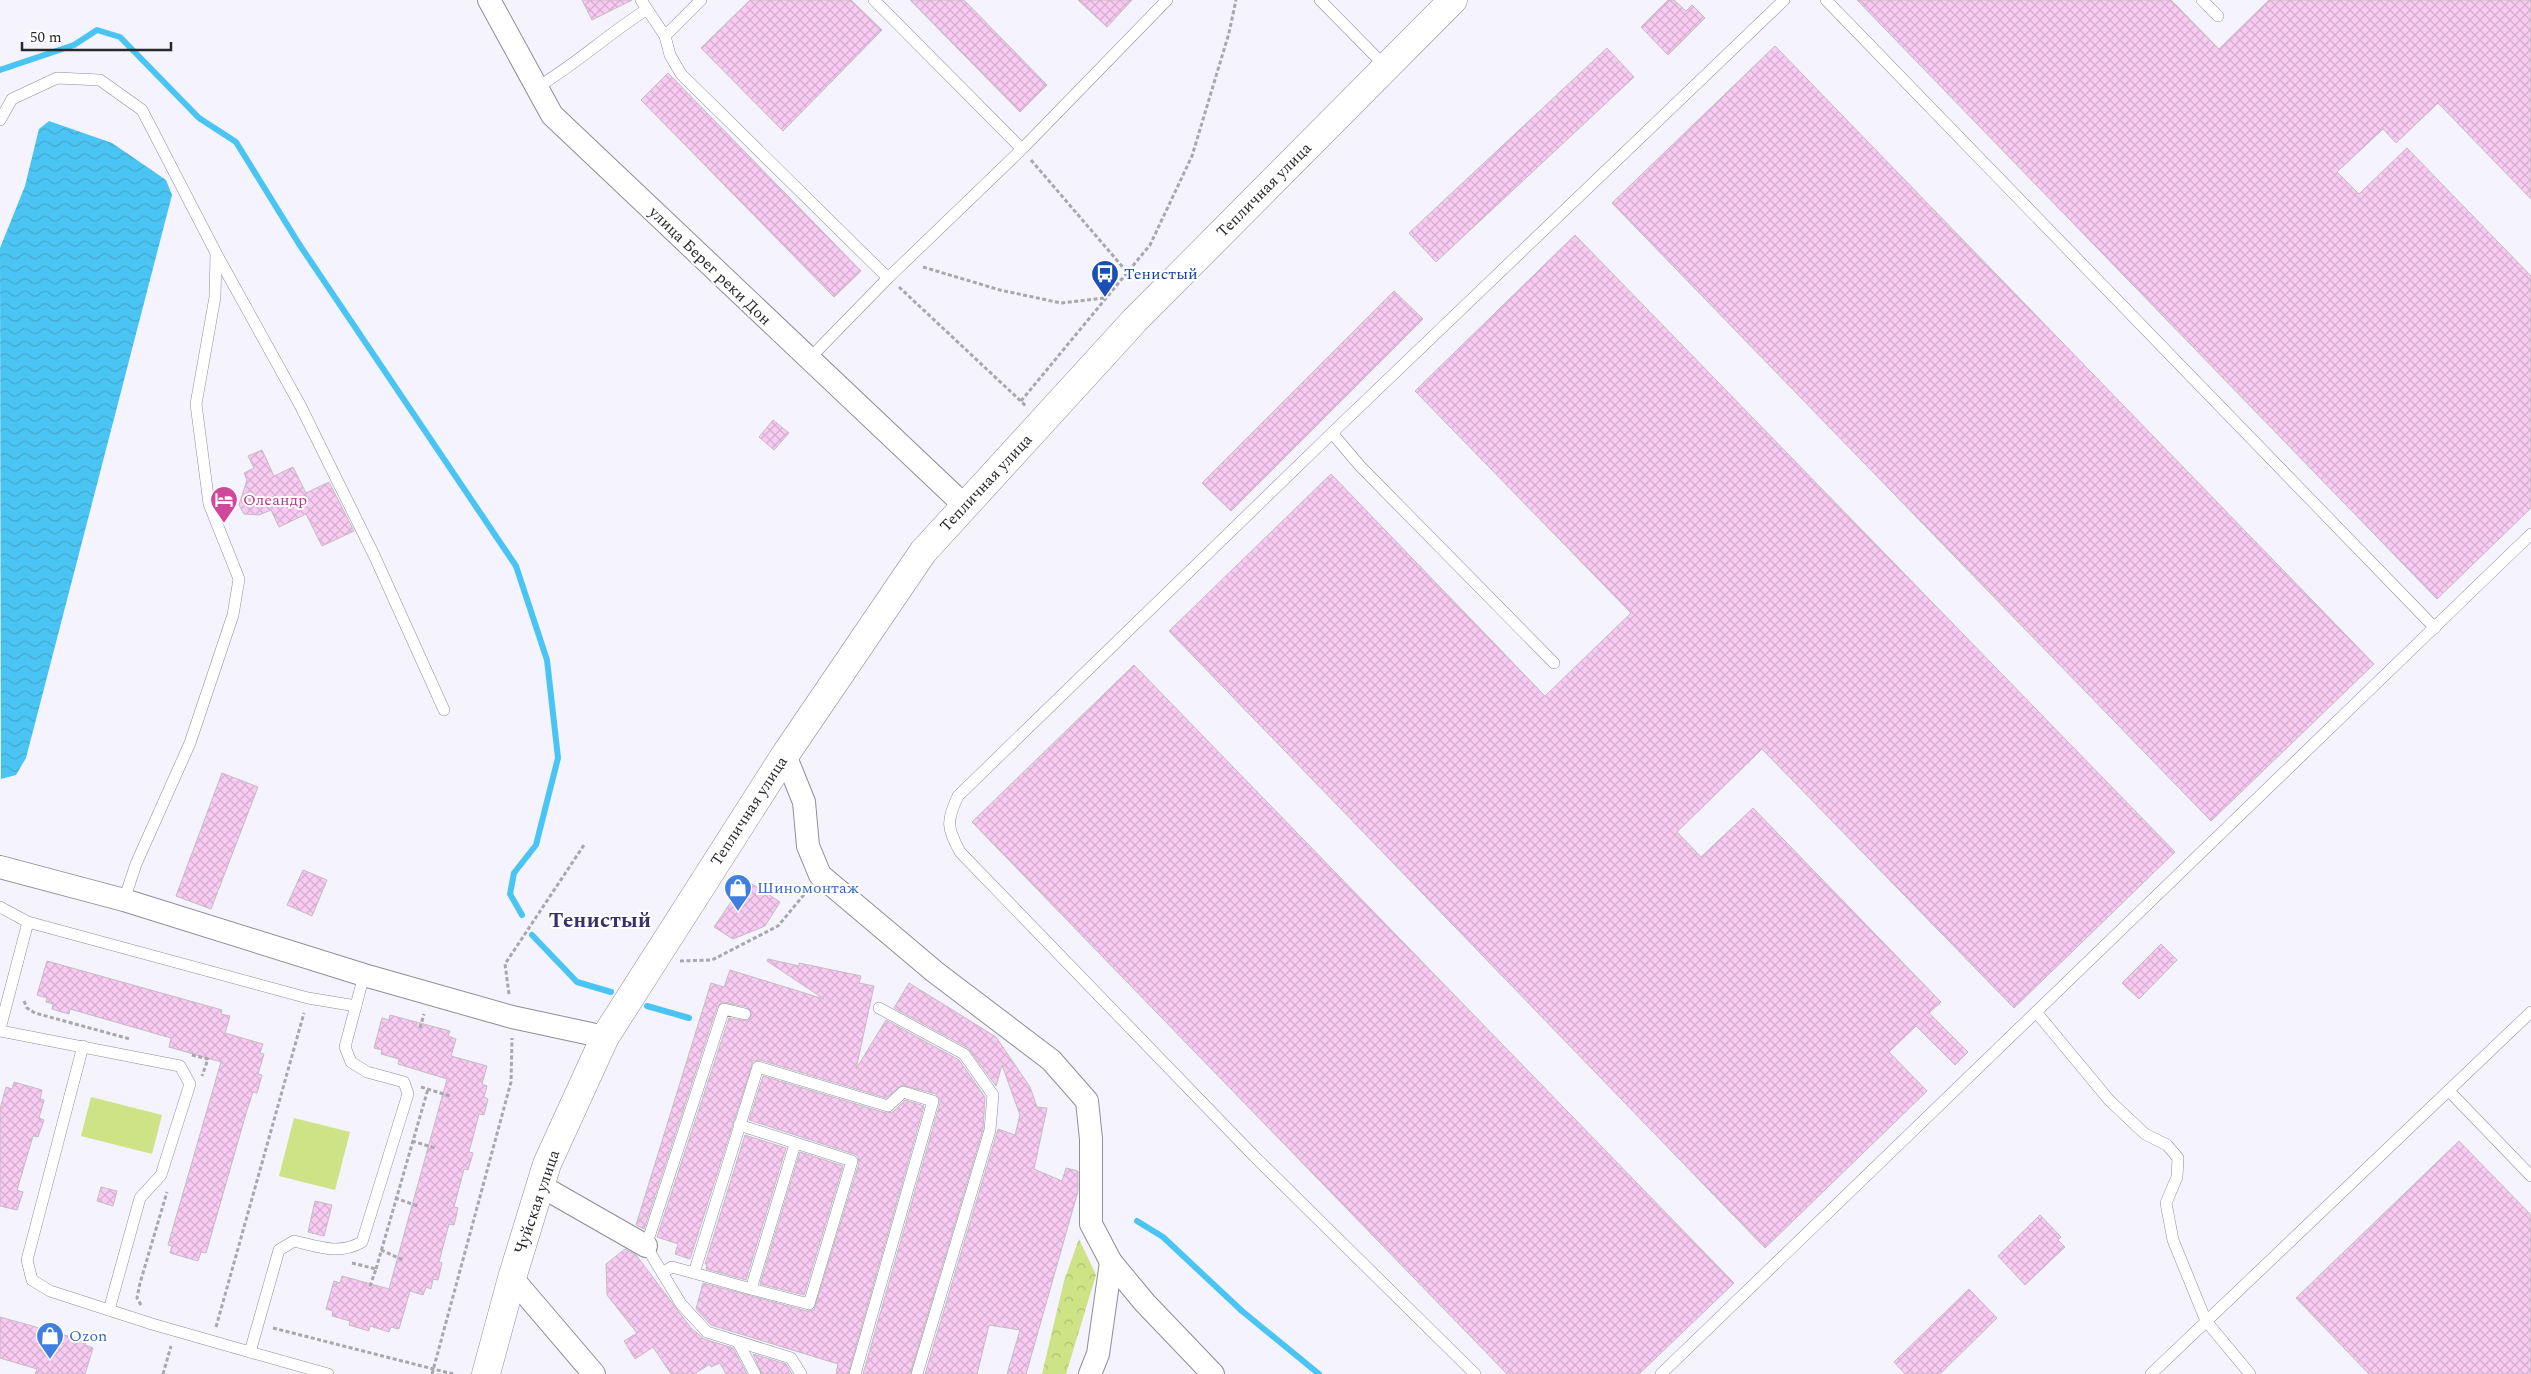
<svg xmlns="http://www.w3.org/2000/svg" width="2531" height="1374" font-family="Spectral,serif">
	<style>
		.green { fill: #cde385 }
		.forest { fill: url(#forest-crowns) }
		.water { fill: url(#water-waves) }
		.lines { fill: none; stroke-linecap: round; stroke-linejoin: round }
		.stream { stroke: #4ac5f3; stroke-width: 6 }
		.building { fill: url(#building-cross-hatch); stroke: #c5bcc3 }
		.lane-casing { stroke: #8f8e98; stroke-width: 12 }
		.street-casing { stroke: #8f8e98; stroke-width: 24 }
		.secondary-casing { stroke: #8f8e98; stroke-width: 29 }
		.path { stroke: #a8a7af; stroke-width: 3; stroke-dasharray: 4 2.5; stroke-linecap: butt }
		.lane { stroke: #fff; stroke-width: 11 }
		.street { stroke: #fff; stroke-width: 22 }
		.secondary { stroke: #fff; stroke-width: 28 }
		.labels { text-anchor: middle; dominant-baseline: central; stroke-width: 4; stroke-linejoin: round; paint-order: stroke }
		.street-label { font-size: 16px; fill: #28282b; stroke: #fff }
		.transit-label { font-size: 16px; fill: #164399; stroke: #fff; text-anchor: start }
		.hotel-label { font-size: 16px; fill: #b23c85; stroke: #fff; text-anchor: start }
		.shop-label { font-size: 16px; fill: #366cbe; stroke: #fff; text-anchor: start }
		.district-label { font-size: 21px; font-weight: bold; fill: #3b306c; stroke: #fff }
	</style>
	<defs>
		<pattern id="forest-crowns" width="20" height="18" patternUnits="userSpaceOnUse" patternTransform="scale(1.25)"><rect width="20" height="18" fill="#cde385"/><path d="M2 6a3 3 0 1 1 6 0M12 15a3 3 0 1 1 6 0" fill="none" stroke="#b0c373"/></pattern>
		<pattern id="water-waves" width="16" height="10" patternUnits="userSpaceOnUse" patternTransform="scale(1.25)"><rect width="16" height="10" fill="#4ac5f3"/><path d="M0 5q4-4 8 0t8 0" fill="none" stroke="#41a9d0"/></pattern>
		<pattern id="building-cross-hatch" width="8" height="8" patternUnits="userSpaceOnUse" patternTransform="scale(1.25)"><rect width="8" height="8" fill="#f9caf2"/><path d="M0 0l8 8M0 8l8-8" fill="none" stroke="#d5aed0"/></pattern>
	</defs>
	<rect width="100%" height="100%" fill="#f4f3fe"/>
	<!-- green -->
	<g class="green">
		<path d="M91 1097 162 1115 152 1154 81 1136Z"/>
		<path d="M294 1118 350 1132 335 1190 279 1176Z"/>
	</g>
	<!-- forest -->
	<path class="forest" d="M1079 1239 1096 1275 1066 1374H1042L1064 1281Z"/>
	<!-- water -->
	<path class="water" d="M49 121 112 143 166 180 172 195 26 758 16 775 1 779 0 248 25 186 39 129Z"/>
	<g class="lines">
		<!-- stream -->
		<g class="stream">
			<path d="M0 70 74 45 97 30 120 37 199 118 236 142 299 244 516 566 547 660 558 758 536 845 514 873 510 894 522 915"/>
			<path d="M532 935 577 982 611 992"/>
			<path d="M647 1006 689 1018"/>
			<path d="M1137 1221 1163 1237 1242 1311 1319 1374"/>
		</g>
	</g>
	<!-- building -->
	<g class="building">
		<path d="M582 0H632L592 20Z"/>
		<path d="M750 0H851L882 30 783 131 701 48Z"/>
		<path d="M910 0H964L1047 85 1020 112Z"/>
		<path d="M1078 0H1132L1107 27Z"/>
		<path d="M1668 0H1674L1686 11 1692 5 1705 18 1668 55 1641 27Z"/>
		<path d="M1857 0H2171L2219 49 2269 0H2531V199L2438 103 2396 143 2383 129 2337 172 2359 194 2407 148 2531 276V508L2437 599Z"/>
		<path d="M1775 46 2374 664 2211 821 1612 203Z"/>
		<path d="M1607 48 1634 77 1436 262 1409 233Z"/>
		<path d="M668 73 861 271 834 297 641 100Z"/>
		<path d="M1575 235 2175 852 2014 1008 1762 749 1677 832 1701 857 1753 808 1941 1002 1929 1013 1968 1052 1955 1065 1916 1026 1889 1052 1927 1091 1765 1248 1169 631 1331 474 1545 696 1631 613 1415 391Z"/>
		<path d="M1394 291 1423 319 1231 511 1202 483Z"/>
		<path d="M773 420 789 433 774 450 759 437Z"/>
		<path d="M262 450 274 476 293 467 306 493 329 482 354 531 322 546 306 514 279 527 271 510 259 515 244 514 239 505 247 480 244 473 254 468 248 456Z"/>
		<path d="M1134 665 1734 1283 1639 1374H1507L972 822Z"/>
		<path d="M222 773 258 787 211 909 176 896Z"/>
		<path d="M303 870 327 880 312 916 287 905Z"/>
		<path d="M746 880 780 902 765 926 733 939 714 927Z"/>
		<path d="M2161 944 2177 960 2139 999 2122 983Z"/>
		<path d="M768 959 799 966V963L861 976 859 983 874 986 856 1069 886 1020 959 1060 985 1097 983 1129 910 1374H863L940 1103V1099L936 1094 902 1085 886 1098 760 1060 753 1061 690 1259 675 1254 678 1244 657 1237 729 1018 747 1021 752 1015 747 1007 722 1002 717 1007 644 1229 636 1225 711 983 724 987 730 970 824 999 767 961Z"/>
		<path d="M47 961 222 1010 221 1014 230 1016 225 1033 263 1044 260 1053 264 1054 258 1074 262 1075 257 1093 253 1092 247 1110 206 1253 201 1252 198 1261 170 1253 172 1246 168 1245 221 1062 169 1047 171 1038 70 1009 69 1014 52 1009 53 1004 46 1002 47 998 37 995Z"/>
		<path d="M909 983 996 1037 1030 1087 1037 1107 1047 1108 1034 1169 1062 1181 1066 1168 1078 1171V1191L1026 1374H1007L1020 1330 989 1325 977 1374H925L998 1129 1015 1135 1020 1115 1002 1065 996 1086 968 1048 894 1008Z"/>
		<path d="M390 1015 450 1031 448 1036 456 1039 451 1056 487 1066 482 1084 487 1086 484 1097 488 1099 484 1115 479 1114 469 1152 473 1153 468 1170 464 1169 454 1207 458 1208 454 1225 449 1224 439 1262 442 1263 438 1280 433 1279 431 1289 426 1287 423 1295 410 1291 399 1329 391 1327 389 1332 370 1326 369 1331 349 1325 350 1321 332 1316 333 1311 326 1309 334 1281 340 1283 342 1276 389 1289 447 1079 398 1064 399 1059 381 1054 382 1050 374 1048 382 1018 389 1020Z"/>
		<path d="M763 1076 886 1113 893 1112 905 1100 924 1106 848 1374H836L838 1364 711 1325 696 1309 703 1283 807 1311 814 1310 859 1163 858 1156 854 1154 749 1120Z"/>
		<path d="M14 1082 42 1090 40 1099 44 1100 39 1118 44 1120 38 1137 33 1136 17 1190 23 1192 17 1210 0 1206V1109L6 1087 12 1089Z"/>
		<path d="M745 1135 786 1148 746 1280 706 1269 707 1265 705 1264Z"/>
		<path d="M2459 1141 2531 1215V1374H2369L2296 1298Z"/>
		<path d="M800 1152 843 1166 804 1295 760 1284Z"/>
		<path d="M101 1187 117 1191 113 1206 97 1201Z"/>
		<path d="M315 1201 332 1205 324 1236 308 1232Z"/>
		<path d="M2040 1215 2061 1237 2058 1240 2065 1247 2025 1285 1998 1256Z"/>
		<path d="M625 1249 636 1255 691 1328 704 1339 733 1348 747 1374H726L720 1363 711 1367 710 1364 694 1374H671L653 1347 635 1359 624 1341 637 1333 607 1295 606 1264Z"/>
		<path d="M1969 1289 1997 1318 1940 1374H1905L1894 1362Z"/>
		<path d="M0 1317 86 1341 85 1345 93 1348 85 1374H35L37 1369 0 1358Z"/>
		<path d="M753 1354 786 1364 792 1374H762Z"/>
	</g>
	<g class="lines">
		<defs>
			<g id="lane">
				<path d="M641 0 665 36 670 55 681 74 888 278"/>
				<path d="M874 0 1022 149"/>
				<path d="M1320 0 1386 67"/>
				<path d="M1826 0 2435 628"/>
				<path d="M2202 0 2218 16"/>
				<path d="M665 36 701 0"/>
				<path d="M536 88C575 65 608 34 646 10"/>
				<path d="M0 120 12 99 57 78 100 80 142 110 216 253 215 297 196 404 209 504 239 579 233 615 190 743 136 864 124 900"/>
				<path d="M217 255 300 405 374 555 444 710"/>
				<path d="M808 360 888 278 1022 149 1167 0"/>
				<path d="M1332 433 1360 466 1554 663"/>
				<path d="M0 907 28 922"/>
				<path d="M879 1008 964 1054 993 1095 990 1130 917 1374"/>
				<path d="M2036 1012 2109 1100 2145 1134 2167 1145 2178 1158 2177 1177 2166 1203 2173 1240 2206 1321 2250 1374"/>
				<path d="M745 1014 724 1009 646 1246 681 1304 707 1332 791 1358 801 1374"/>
				<path d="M0 1029 28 922 308 998 356 1006"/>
				<path d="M0 1031 180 1066 190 1084 161 1175 140 1198 109 1310"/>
				<path d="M83 1046 27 1260 32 1280 50 1291 152 1324 250 1352"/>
				<path d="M2449 1091 2531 1176"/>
				<path d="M739 1125 852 1161 809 1304 751 1289 795 1144"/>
				<path d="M662 1273 672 1267 694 1273 758 1067 888 1106 903 1092 933 1101 855 1374"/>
				<path d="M694 1273 751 1289"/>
				<path d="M738 1342 755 1374"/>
				<path d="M328 1374 250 1352 279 1250 294 1241C319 1247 339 1255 362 1242L408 1094 404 1082 367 1072 351 1062 345 1047 364 975"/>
				<path d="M1475 1374 1254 1156 960 852C947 828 946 821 958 796L1332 433 1784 0"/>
				<path d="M1661 1374 2531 534"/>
				<path d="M2151 1374 2531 1012"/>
			</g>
			<g id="street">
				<path d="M489 0 552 115 964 505"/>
				<path d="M785 755 804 802 808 846 820 875 935 972 1051 1060 1087 1101 1091 1139V1224L1111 1262 1145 1303 1213 1374"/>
				<path d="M0 867 124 900 364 975 512 1017 605 1037"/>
				<path d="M541 1186 646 1246"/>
				<path d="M512 1278 594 1374"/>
				<path d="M1090 1374 1098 1354 1111 1262"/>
			</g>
			<path id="secondary" d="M486 1374 512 1278 547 1164 605 1037 785 755 923 552 1135 320 1453 0"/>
		</defs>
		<!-- lane casing -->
		<use href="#lane" class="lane-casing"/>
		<!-- street casing -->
		<use href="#street" class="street-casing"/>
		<!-- secondary casing -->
		<use href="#secondary" class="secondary-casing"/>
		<!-- path -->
		<g class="path">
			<path d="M1031 160 1127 272"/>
			<path d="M923 267 1000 290 1061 303 1104 298"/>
			<path d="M899 287 1026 406"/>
			<path d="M1021 401 1150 245 1192 156 1229 33 1236 0"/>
			<path d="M680 961 712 960 778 926 807 891"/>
			<path d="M509 994 505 964 584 845"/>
			<path d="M24 1001 27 1008 35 1013 130 1039"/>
			<path d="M420 1028 424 1014"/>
			<path d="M192 1055 208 1059 202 1076"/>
			<path d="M421 1087 450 1096"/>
			<path d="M412 1141 435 1148"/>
			<path d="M395 1198 418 1206"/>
			<path d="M381 1250 403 1260"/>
			<path d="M352 1263 376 1269 369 1289"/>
			<path d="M376 1269 428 1089"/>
			<path d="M141 1305 137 1298 140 1283 167 1192"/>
			<path d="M216 1327 304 1013"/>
			<path d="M273 1328 453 1374"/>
			<path d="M163 1374 171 1346"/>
			<path d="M432 1374 511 1082 512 1038"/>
		</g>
		<!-- lane -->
		<use href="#lane" class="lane"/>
		<!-- street -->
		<use href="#street" class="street"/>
		<!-- secondary -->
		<use href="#secondary" class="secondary"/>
	</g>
	<!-- icons -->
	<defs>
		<symbol id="bus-pin" viewBox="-11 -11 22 30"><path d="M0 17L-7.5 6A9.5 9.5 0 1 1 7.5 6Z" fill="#1a4fb4" stroke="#fff"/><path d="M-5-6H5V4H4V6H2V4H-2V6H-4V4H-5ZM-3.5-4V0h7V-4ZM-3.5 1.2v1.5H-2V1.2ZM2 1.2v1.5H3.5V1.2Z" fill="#fff"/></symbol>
		<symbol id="hotel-pin" viewBox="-11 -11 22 30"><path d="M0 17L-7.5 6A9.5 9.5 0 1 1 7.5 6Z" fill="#d1479c" stroke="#fff"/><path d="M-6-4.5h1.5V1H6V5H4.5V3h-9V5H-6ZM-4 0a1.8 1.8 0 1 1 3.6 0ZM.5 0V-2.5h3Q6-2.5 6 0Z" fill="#fff"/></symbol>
		<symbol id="shop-pin" viewBox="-11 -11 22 30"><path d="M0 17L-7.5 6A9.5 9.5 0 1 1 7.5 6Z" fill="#3f7fe0" stroke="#fff"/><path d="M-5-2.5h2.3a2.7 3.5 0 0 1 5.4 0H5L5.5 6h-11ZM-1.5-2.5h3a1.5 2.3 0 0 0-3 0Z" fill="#fff"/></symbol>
	</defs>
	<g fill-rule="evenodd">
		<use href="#bus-pin" x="1089" y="258" width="32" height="43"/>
		<use href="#hotel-pin" x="208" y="484" width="32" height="43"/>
		<use href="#shop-pin" x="722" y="872" width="32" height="43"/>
		<use href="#shop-pin" x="34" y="1320" width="32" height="43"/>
	</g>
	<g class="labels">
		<!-- street labels -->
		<g class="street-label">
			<text transform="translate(1264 190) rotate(-45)">Тепличная улица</text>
			<text transform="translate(710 266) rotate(44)">улица Берег реки Дон</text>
			<text transform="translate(986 483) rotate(-47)">Тепличная улица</text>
			<text transform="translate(749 811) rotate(-57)">Тепличная улица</text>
			<text transform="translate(537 1202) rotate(-71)">Чуйская улица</text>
		</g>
		<!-- transit labels -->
		<g class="transit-label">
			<text x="1124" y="274">Тенистый</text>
		</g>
		<!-- hotel labels -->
		<g class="hotel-label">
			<text x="243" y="500">Олеандр</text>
		</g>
		<!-- shop labels -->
		<g class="shop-label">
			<text x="757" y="888">Шиномонтаж</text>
			<text x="69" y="1336">Ozon</text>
		</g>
		<!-- district labels -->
		<g class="district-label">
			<text x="600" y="921">Тенистый</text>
		</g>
	</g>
	<!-- scale -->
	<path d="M22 42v8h149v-8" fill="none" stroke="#28282b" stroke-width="2.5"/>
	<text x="30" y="42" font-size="15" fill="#28282b" stroke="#ffffff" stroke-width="4" paint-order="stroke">50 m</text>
</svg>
